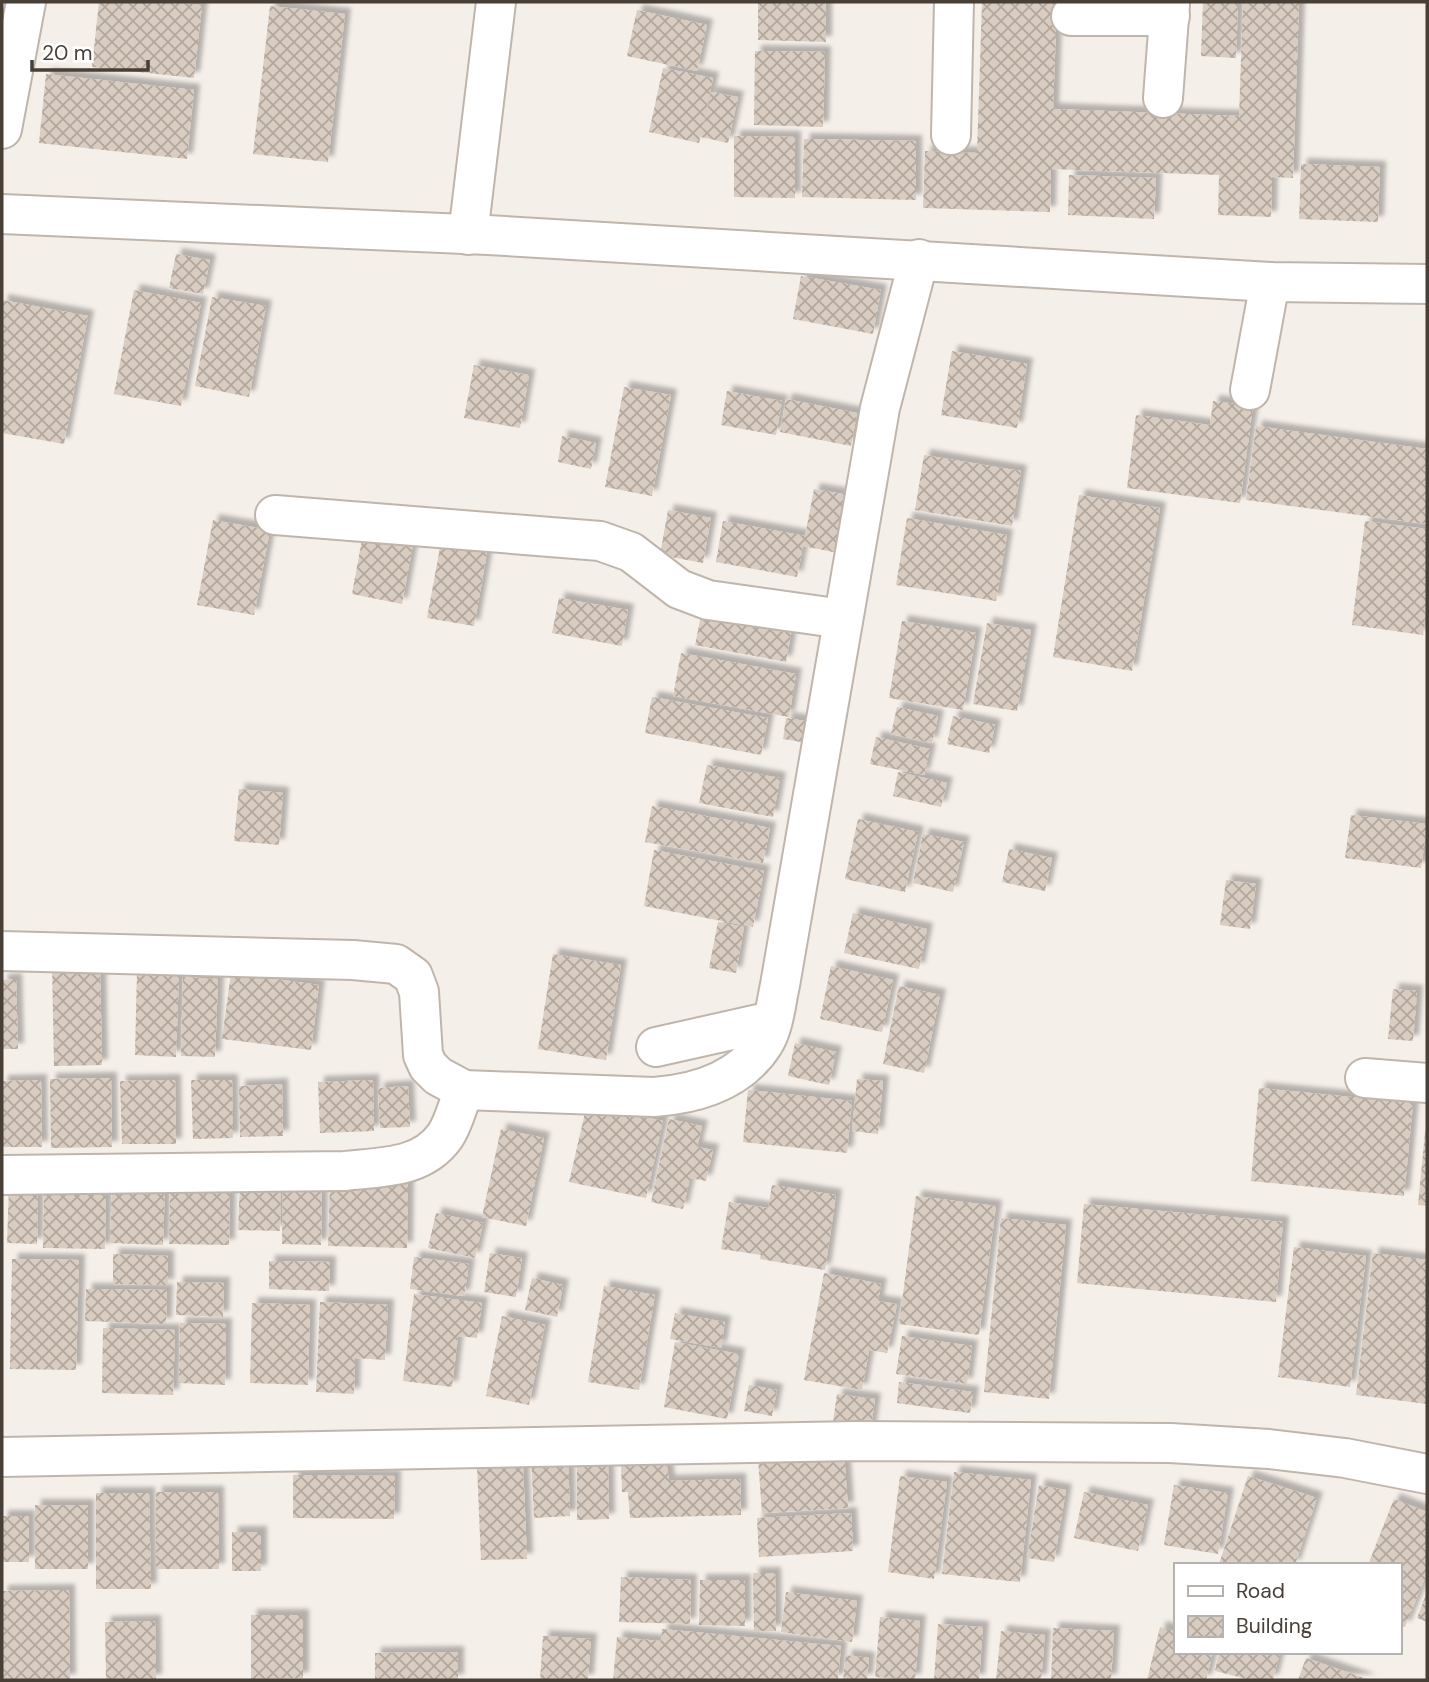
<svg xmlns="http://www.w3.org/2000/svg" width="1429" height="1682" font-family="'DM Sans',sans-serif">
	<style>
		.building { fill: url(#building-cross-hatch); filter: url(#shadow) }
		.lines { fill: none; stroke-linecap: round; stroke-linejoin: round }
		.minor-casing { stroke: #c0b5ab; stroke-width: 42 }
		.minor { stroke: #fff; stroke-width: 38 }
	</style>
	<defs>
		<pattern id="building-cross-hatch" width="8" height="8" patternUnits="userSpaceOnUse" patternTransform="scale(1.75)"><rect width="8" height="8" fill="#d9ccc1"/><path d="M0 0l8 8M0 8l8-8" fill="none" stroke="#b2a79e"/></pattern>
		<filter id="shadow"><feDropShadow dx="6" dy="-6" stdDeviation="2" flood-color="#0004"/></filter>
	</defs>
	<rect width="100%" height="100%" fill="#f5efe9"/>
	<!-- building -->
	<g class="building">
		<path d="M99 2H171L202 5 194 78 92 67Z"/>
		<path d="M758 2H826V42L758 40Z"/>
		<path d="M982 2H1057L1053 109 1239 116 1243 2H1299L1293 178 1272 177 1271 217 1218 215 1219 175 1051 169 1050 212 923 208 925 151 977 153Z"/>
		<path d="M1203 2H1238L1236 58 1201 56Z"/>
		<path d="M270 6 345 14 328 162 253 154Z"/>
		<path d="M637 10 707 25 697 71 627 56Z"/>
		<path d="M755 51 825 52 823 127 754 125Z"/>
		<path d="M663 68 713 78 699 143 649 132Z"/>
		<path d="M46 74 194 90 187 159 39 143Z"/>
		<path d="M711 92 738 97 728 143 701 137Z"/>
		<path d="M734 136 795 137V198L734 197Z"/>
		<path d="M804 139 916 141V200L802 197Z"/>
		<path d="M1301 164 1380 167 1378 222 1299 219Z"/>
		<path d="M1069 175 1156 178 1154 219 1068 215Z"/>
		<path d="M176 254 210 260 203 294 169 288Z"/>
		<path d="M801 276 881 290 873 334 793 319Z"/>
		<path d="M134 290 201 303 181 406 114 394Z"/>
		<path d="M212 297 266 306 249 397 195 386Z"/>
		<path d="M2 300 88 316 64 444 2 433Z"/>
		<path d="M952 351 1027 364 1017 428 941 415Z"/>
		<path d="M474 365 529 375 520 428 464 418Z"/>
		<path d="M624 387 671 395 652 496 605 487Z"/>
		<path d="M727 391 782 401 776 435 721 425Z"/>
		<path d="M786 399 857 413 851 446 780 432Z"/>
		<path d="M1213 401 1253 406 1240 503 1127 488 1136 415 1210 425Z"/>
		<path d="M1256 426 1427 449V524L1246 500Z"/>
		<path d="M562 436 596 443 591 469 558 462Z"/>
		<path d="M924 455 1021 471 1012 526 915 510Z"/>
		<path d="M814 489 854 496 843 554 803 546 797 577 716 562 723 521 805 536Z"/>
		<path d="M1079 495 1160 508 1132 671 1053 657Z"/>
		<path d="M668 510 711 518 703 563 660 555Z"/>
		<path d="M907 518 1007 535 996 601 896 585Z"/>
		<path d="M213 520 270 530 254 615 197 605Z"/>
		<path d="M1365 521 1427 529V599L1423 635 1352 625Z"/>
		<path d="M363 534 413 544 402 604 352 594Z"/>
		<path d="M442 537 488 547 474 626 427 618Z"/>
		<path d="M559 598 628 610 622 646 552 633Z"/>
		<path d="M702 611 792 628 786 662 695 645Z"/>
		<path d="M902 621 976 633 963 710 889 698Z"/>
		<path d="M987 623 1031 630 1017 711 973 704Z"/>
		<path d="M681 653 796 674 789 717 673 696Z"/>
		<path d="M652 697 768 718 761 755 645 733Z"/>
		<path d="M897 707 938 716 932 743 891 734Z"/>
		<path d="M953 716 995 725 989 753 947 744Z"/>
		<path d="M786 718 818 723 813 744 783 739Z"/>
		<path d="M876 737 930 749 924 775 870 764Z"/>
		<path d="M707 765 780 778 773 817 699 803Z"/>
		<path d="M898 772 947 783 941 807 893 796Z"/>
		<path d="M239 789 283 793 279 845 234 841Z"/>
		<path d="M652 806 770 828 763 863 645 842Z"/>
		<path d="M1351 815 1427 824 1421 868 1345 858Z"/>
		<path d="M858 819 918 832 905 892 845 879Z"/>
		<path d="M923 834 964 842 953 892 913 883Z"/>
		<path d="M1009 849 1052 858 1045 891 1002 882Z"/>
		<path d="M654 850 764 871 753 927 644 906Z"/>
		<path d="M1226 880 1256 884 1250 929 1220 925Z"/>
		<path d="M853 913 927 929 919 969 844 953Z"/>
		<path d="M718 922 744 927 736 973 709 968Z"/>
		<path d="M553 954 621 965 606 1060 538 1049Z"/>
		<path d="M100 962 102 1065 54 1066 52 963Z"/>
		<path d="M831 966 893 980 882 1032 820 1019Z"/>
		<path d="M137 971 179 972 176 1057 135 1055Z"/>
		<path d="M231 973 319 985 311 1050 222 1039Z"/>
		<path d="M183 977 218 979 215 1057 181 1056Z"/>
		<path d="M16 979 18 1049H2V980Z"/>
		<path d="M899 986 940 995 924 1073 883 1064Z"/>
		<path d="M1393 989 1417 991 1413 1041 1388 1039Z"/>
		<path d="M795 1043 836 1052 829 1085 788 1076Z"/>
		<path d="M111 1078 112 1147 51 1148 50 1079Z"/>
		<path d="M857 1079 883 1081 878 1134 852 1131Z"/>
		<path d="M41 1080 42 1147H2V1081Z"/>
		<path d="M175 1080 176 1144H122L120 1081Z"/>
		<path d="M191 1080H232L233 1138 193 1139Z"/>
		<path d="M373 1080 374 1131 320 1133 318 1082Z"/>
		<path d="M282 1084 283 1136 240 1137 239 1086Z"/>
		<path d="M408 1086 410 1127 380 1128 378 1088Z"/>
		<path d="M1259 1088 1413 1103 1404 1196 1251 1181Z"/>
		<path d="M748 1090 852 1101 847 1153 743 1142Z"/>
		<path d="M587 1104 663 1121 646 1198 569 1182Z"/>
		<path d="M669 1119 702 1126 697 1147 713 1150 706 1181 690 1178 683 1209 651 1202Z"/>
		<path d="M501 1129 544 1138 526 1226 482 1217Z"/>
		<path d="M1425 1132H1427V1206L1418 1205Z"/>
		<path d="M330 1179 408 1180 407 1248 328 1246Z"/>
		<path d="M170 1180 230 1181 229 1245 169 1244Z"/>
		<path d="M112 1181 165 1182 163 1245 110 1243Z"/>
		<path d="M283 1181 322 1183 321 1245 282 1244Z"/>
		<path d="M240 1183 281 1184 280 1231 238 1230Z"/>
		<path d="M44 1184 106 1185 105 1249 43 1248Z"/>
		<path d="M772 1185 836 1195 825 1270 760 1259 761 1255 721 1249 729 1202 768 1208Z"/>
		<path d="M9 1186 38 1187 37 1244 7 1243Z"/>
		<path d="M916 1196 996 1206 979 1335 899 1324Z"/>
		<path d="M1084 1204 1283 1222 1276 1302 1077 1283Z"/>
		<path d="M436 1213 483 1223 475 1258 428 1248Z"/>
		<path d="M1001 1218 1066 1225 1049 1399 984 1392Z"/>
		<path d="M1294 1247 1366 1256 1350 1387 1278 1377Z"/>
		<path d="M490 1253 522 1258 516 1297 484 1292Z"/>
		<path d="M1373 1253 1427 1260V1404L1356 1395Z"/>
		<path d="M113 1254 168 1256V1285L113 1284Z"/>
		<path d="M414 1257 469 1264 464 1296 410 1289Z"/>
		<path d="M12 1259 79 1260 76 1370 10 1369Z"/>
		<path d="M269 1261 330 1262 329 1291 269 1289Z"/>
		<path d="M824 1273 881 1284 878 1301 897 1304 887 1353 869 1350 862 1390 804 1380Z"/>
		<path d="M532 1278 563 1285 557 1317 525 1310Z"/>
		<path d="M177 1282 224 1283 223 1317 176 1315Z"/>
		<path d="M604 1286 655 1295 639 1390 588 1382Z"/>
		<path d="M86 1289 167 1290 166 1324 85 1321Z"/>
		<path d="M414 1294 482 1303 477 1338 458 1336 452 1387 403 1381Z"/>
		<path d="M320 1302 388 1305 385 1360 355 1358 354 1394 316 1392Z"/>
		<path d="M252 1303 310 1305 308 1385 250 1383Z"/>
		<path d="M675 1313 725 1322 721 1348 670 1339Z"/>
		<path d="M502 1316 545 1325 529 1405 486 1396Z"/>
		<path d="M180 1323 226 1324 225 1385 179 1383Z"/>
		<path d="M103 1328 175 1330 173 1395 102 1393Z"/>
		<path d="M902 1336 972 1346 967 1384 896 1374Z"/>
		<path d="M675 1342 739 1354 727 1419 664 1407Z"/>
		<path d="M899 1382 973 1392 970 1413 897 1403Z"/>
		<path d="M749 1385 777 1390 772 1416 744 1411Z"/>
		<path d="M837 1394 875 1399 870 1434 832 1429Z"/>
		<path d="M844 1453 848 1508 762 1513 758 1459Z"/>
		<path d="M568 1454 570 1516 534 1518 531 1455Z"/>
		<path d="M577 1456H608L609 1519 577 1520Z"/>
		<path d="M666 1460 669 1481 740 1479 741 1515 630 1518 628 1492H622L621 1464Z"/>
		<path d="M523 1464 527 1559 481 1560 477 1466Z"/>
		<path d="M954 1472 1031 1480 1020 1582 942 1574Z"/>
		<path d="M293 1475 395 1476 394 1519 293 1518Z"/>
		<path d="M900 1476 947 1482 934 1579 888 1572Z"/>
		<path d="M1248 1476 1317 1498 1295 1565 1219 1564Z"/>
		<path d="M1039 1485 1066 1490 1054 1562 1027 1558Z"/>
		<path d="M1174 1485 1228 1493 1218 1554 1164 1545Z"/>
		<path d="M156 1492H218L219 1569H156Z"/>
		<path d="M1084 1492 1148 1505 1138 1551 1074 1538Z"/>
		<path d="M96 1493H149L151 1589H96Z"/>
		<path d="M1394 1499 1427 1512V1573L1405 1627 1399 1625V1565H1368Z"/>
		<rect x="35" y="1505" width="53" height="64"/>
		<path d="M851 1513 853 1551 759 1557 757 1518Z"/>
		<rect x="2" y="1516" width="27" height="46"/>
		<rect x="232" y="1532" width="29" height="39"/>
		<path d="M753 1573H775L776 1631H754Z"/>
		<path d="M621 1577 691 1580 690 1624 619 1622Z"/>
		<path d="M700 1580H745V1626L699 1625Z"/>
		<path d="M69 1590 70 1680H2V1591Z"/>
		<path d="M786 1592 857 1601 852 1642 781 1632Z"/>
		<path d="M1427 1592V1622L1417 1618Z"/>
		<path d="M251 1615H303V1678L251 1679Z"/>
		<path d="M880 1617 920 1621 915 1680 875 1677Z"/>
		<path d="M155 1621 156 1680H106L105 1622Z"/>
		<path d="M938 1624 983 1627 979 1680H934Z"/>
		<path d="M1160 1627 1175 1631V1652H1213L1206 1680H1147Z"/>
		<path d="M1053 1628 1114 1631 1111 1680H1051Z"/>
		<path d="M662 1629 841 1646 838 1680H613L617 1637 660 1641 657 1678Z"/>
		<path d="M1001 1631 1045 1635 1041 1680H996Z"/>
		<path d="M543 1636 591 1639 588 1680H540Z"/>
		<path d="M458 1652V1680H375V1653Z"/>
		<path d="M1219 1652H1280L1273 1680H1251L1215 1671Z"/>
		<path d="M846 1655 869 1658 867 1680H843Z"/>
		<path d="M1306 1658 1370 1680H1298Z"/>
	</g>
	<g class="lines">
		<defs>
			<g id="minor">
				<path d="M1071 16H1170"/>
				<path d="M1163 98 1170 4"/>
				<path d="M2 129 26 2"/>
				<path d="M951 135 954 2"/>
				<path d="M2 214 488 235 1270 282 1427 284"/>
				<path d="M468 235 496 2"/>
				<path d="M1250 390 1270 282"/>
				<path d="M275 515 600 541 631 552 679 589 708 600 843 619"/>
				<path d="M2 951 353 960 396 964 413 976 419 992 423 1055 428 1066 438 1076 464 1090 654 1097C696 1094 740 1081 764 1043 774 1027 776 1003 780 985L880 408 919 259"/>
				<path d="M656 1047 772 1021"/>
				<path d="M1365 1078 1427 1083"/>
				<path d="M2 1175 345 1171C380 1167 422 1169 445 1136 454 1123 458 1104 464 1090"/>
				<path d="M2 1457 856 1441 1170 1443 1269 1449 1345 1458 1427 1474"/>
			</g>
		</defs>
		<!-- minor casing -->
		<use href="#minor" class="minor-casing"/>
		<!-- minor -->
		<use href="#minor" class="minor"/>
	</g>
	<!-- border -->
	<rect width="1429" height="1682" fill="none" stroke="#483f37" stroke-width="7"/>
	<!-- legend -->
	<rect x="1174" y="1563" width="228" height="91" fill="#ffffff" stroke="#b6b2af" stroke-width="2"/>
	<rect x="1188" y="1586" width="35" height="10" fill="#ffffff" stroke="#b6b2af" stroke-width="2"/>
	<text x="1236" y="1598" font-size="21" fill="#483f37">Road</text>
	<rect x="1188" y="1616" width="35" height="21" fill="url(#building-cross-hatch)" stroke="#b6b2af" stroke-width="2"/>
	<text x="1236" y="1633" font-size="21" fill="#483f37">Building</text>
	<!-- scale -->
	<path d="M32 60v10h116v-10" fill="none" stroke="#483f37" stroke-width="3.5"/>
	<text x="42" y="60" font-size="21" fill="#483f37" stroke="#ffffff" stroke-width="5" paint-order="stroke">20 m</text>
</svg>
